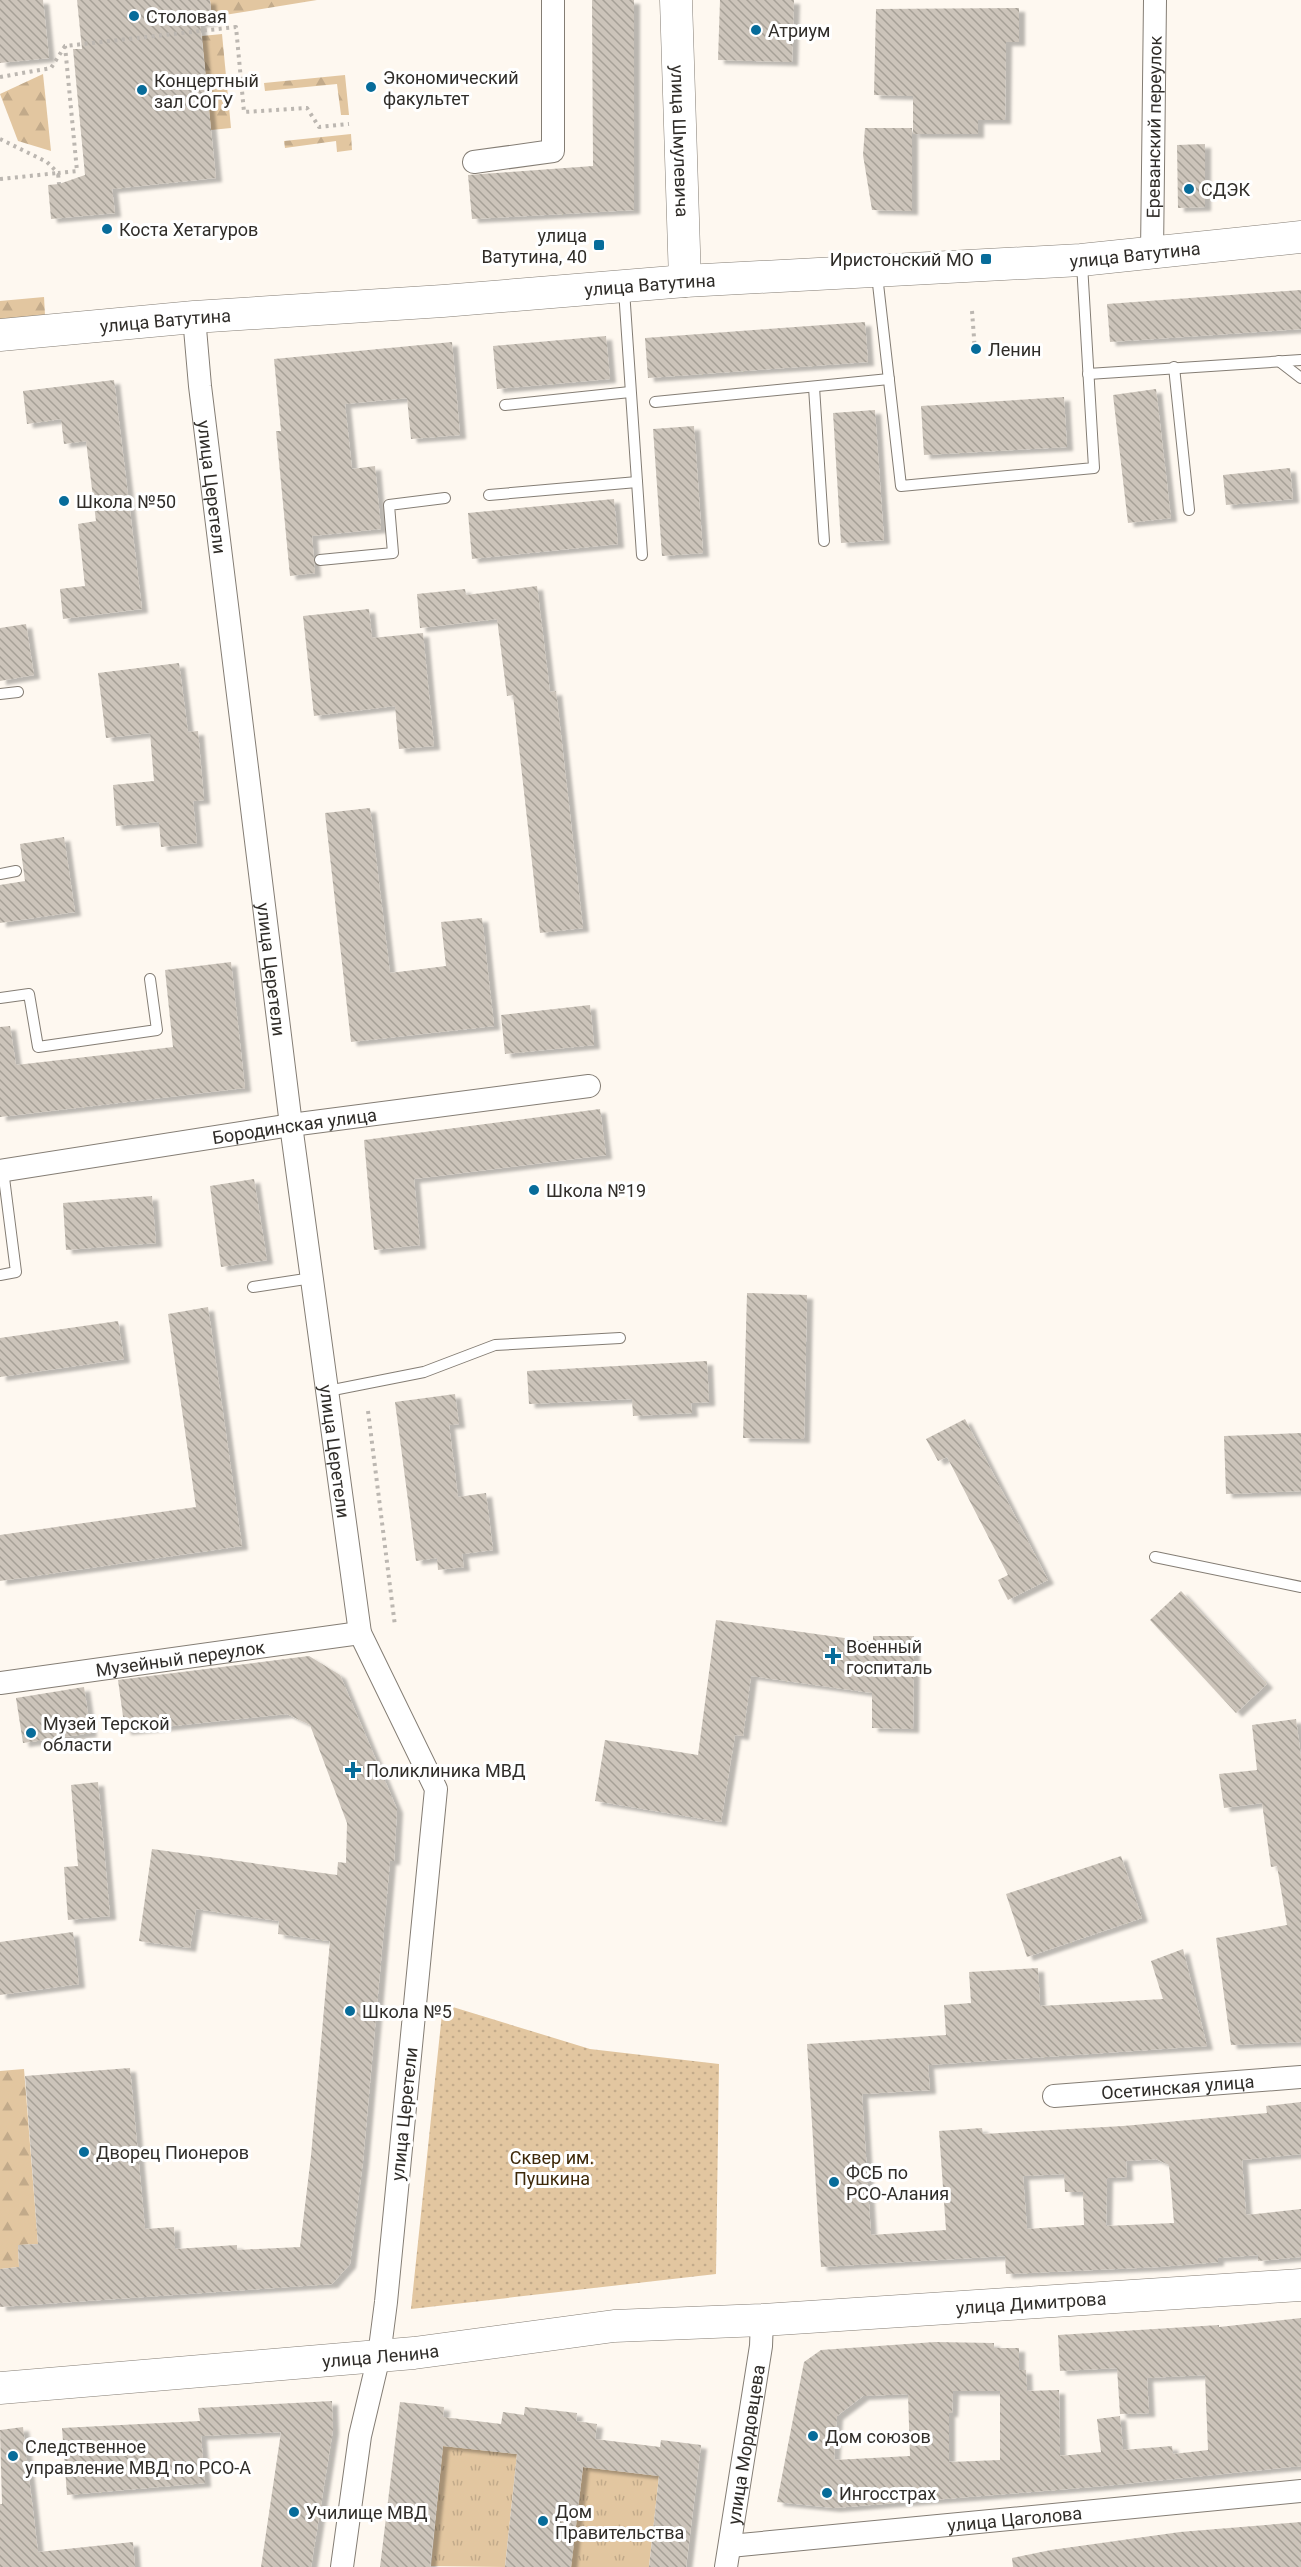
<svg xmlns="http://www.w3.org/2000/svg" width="1301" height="2567" font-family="Roboto,sans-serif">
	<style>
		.grass { fill: url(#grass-tufts) }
		.forest { fill: url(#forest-firs) }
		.park { fill: url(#park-dots) }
		.building { fill: url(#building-back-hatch); fill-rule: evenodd; filter: url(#shadow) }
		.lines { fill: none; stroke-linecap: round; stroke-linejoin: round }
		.lane-casing { stroke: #847d74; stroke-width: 12 }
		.street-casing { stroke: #847d74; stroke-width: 24 }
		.secondary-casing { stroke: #847d74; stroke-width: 33 }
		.path { stroke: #bcb7b1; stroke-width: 4; stroke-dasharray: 3 4.5; stroke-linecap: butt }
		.lane { stroke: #fff; stroke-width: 10 }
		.street { stroke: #fff; stroke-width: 22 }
		.secondary { stroke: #fff; stroke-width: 32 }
		.poi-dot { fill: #076c9a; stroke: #fff; stroke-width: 2 }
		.labels { text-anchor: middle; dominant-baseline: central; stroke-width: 6; stroke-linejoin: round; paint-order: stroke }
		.poi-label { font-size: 18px; fill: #302d29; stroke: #fff; text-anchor: start }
		.street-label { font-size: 18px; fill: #302d29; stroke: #fff }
		.park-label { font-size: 18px; fill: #3e2909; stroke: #fff }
	</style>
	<defs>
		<pattern id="grass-tufts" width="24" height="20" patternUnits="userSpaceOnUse" patternTransform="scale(1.5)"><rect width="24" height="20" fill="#e2c6a0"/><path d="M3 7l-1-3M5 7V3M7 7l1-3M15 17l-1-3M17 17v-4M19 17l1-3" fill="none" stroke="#c2aa8a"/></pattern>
		<pattern id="forest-firs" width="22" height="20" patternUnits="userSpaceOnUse" patternTransform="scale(1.5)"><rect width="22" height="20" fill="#e2c6a0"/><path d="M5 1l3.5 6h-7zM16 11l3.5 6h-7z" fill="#c2aa8a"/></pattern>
		<pattern id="park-dots" width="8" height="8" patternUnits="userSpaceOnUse" patternTransform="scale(1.5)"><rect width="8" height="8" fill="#e2c6a0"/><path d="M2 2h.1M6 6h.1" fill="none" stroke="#c2aa8a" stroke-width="1.8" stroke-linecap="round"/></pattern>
		<pattern id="building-back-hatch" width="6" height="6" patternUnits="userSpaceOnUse" patternTransform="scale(1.5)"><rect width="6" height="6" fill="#ccc4ba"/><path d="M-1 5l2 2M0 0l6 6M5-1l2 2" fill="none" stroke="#a6a097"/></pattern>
		<filter id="shadow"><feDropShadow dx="6" dy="4" stdDeviation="1.5" flood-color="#0004"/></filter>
	</defs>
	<rect width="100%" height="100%" fill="#fef8f0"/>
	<!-- grass -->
	<g class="grass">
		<path d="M443 2446 517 2454 505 2567 431 2566Z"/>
		<path d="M583 2467 659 2476 649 2567H571Z"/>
	</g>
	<!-- forest -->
	<g class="forest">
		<path d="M210 0H317L212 17Z"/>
		<path d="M222 34 231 128 211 130 202 36Z"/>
		<path d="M43 74 51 151 18 141 0 94Z"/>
		<path d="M345 75 349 115H341L337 84 265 91 264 83Z"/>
		<path d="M351 134 352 150 337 152 336 141 285 148 284 141Z"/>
		<path d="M44 297 45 315 0 320V301Z"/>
		<path d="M24 2069 38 2244 18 2245 19 2267 0 2269V2071Z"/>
	</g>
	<!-- park -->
	<path class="park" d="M443 2004 590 2049 719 2064 716 2274 411 2309Z"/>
	<!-- building -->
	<g class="building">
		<path d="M0 0H43L49 58 0 63Z"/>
		<path d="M77 0H210L212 22 200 23 216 178 112 189 115 213 51 219 48 185 59 184 85 175 73 49H82Z"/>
		<path d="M592 0H634V210L472 219 468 175 593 166Z"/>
		<path d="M720 0H794L792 62 718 60Z"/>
		<path d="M1019 8V42H1006L1005 120H978V134H913V96L874 95 876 9Z"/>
		<path d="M865 128H912V211L872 210 863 155Z"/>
		<path d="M1205 144V207L1178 208 1177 145Z"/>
		<path d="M1301 290V329L1110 342 1107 304Z"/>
		<path d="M865 322 868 362 648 378 645 338Z"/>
		<path d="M606 336 610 379 497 389 493 346Z"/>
		<path d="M452 342 460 435 411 439 407 398 345 404 352 469 375 466 381 529 312 536 315 573 290 576 276 431H281L274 359Z"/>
		<path d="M114 380 142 609 63 619 60 589 85 586 78 524 96 521 86 441 64 444 61 419 27 424 23 391Z"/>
		<path d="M1156 389 1171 518 1128 523 1113 395Z"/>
		<path d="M1064 397 1067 447 924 455 921 406Z"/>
		<path d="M875 410 884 540 841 543 833 413Z"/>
		<path d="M694 426 703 553 662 556 653 429Z"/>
		<path d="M1290 468 1293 499 1226 505 1223 475Z"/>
		<path d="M614 499 618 544 472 559 468 513Z"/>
		<path d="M537 586 550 692 556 691 583 928 540 933 513 695 507 696 497 619 420 628 417 594 465 589 466 595Z"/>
		<path d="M369 609 372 638 423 633 434 746 399 749 395 706 314 716 303 616Z"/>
		<path d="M26 624 34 675 0 681V628Z"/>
		<path d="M179 663 188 732 198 731 204 800 193 801 197 843 161 847 159 822 116 826 113 785 154 781 150 733 106 738 98 673Z"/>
		<path d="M370 808 390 973 446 966 441 922 482 918 494 1026 351 1042 325 813Z"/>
		<path d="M64 837 75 912 0 923V885L25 881 20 844Z"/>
		<path d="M231 962 245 1088 0 1117V1027L10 1026 16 1065 173 1047 165 970Z"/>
		<path d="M590 1005 594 1045 505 1054 501 1015Z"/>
		<path d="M600 1109 606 1155 414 1179 420 1245 374 1250 364 1140Z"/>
		<path d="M254 1179 267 1260 221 1267 210 1186Z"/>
		<path d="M152 1196 156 1243 66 1250 63 1203Z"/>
		<path d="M747 1293 807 1295 804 1439 743 1438Z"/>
		<path d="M208 1307 242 1546 0 1581V1535L196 1507 168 1314Z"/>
		<path d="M118 1321 124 1359 0 1377V1338Z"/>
		<path d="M707 1361 709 1402 691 1403 692 1413 633 1416 632 1399 529 1404 527 1371Z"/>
		<path d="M455 1394 459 1424 449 1425 458 1497 486 1493 493 1550 462 1554 464 1567 438 1570 437 1558 416 1561 395 1402Z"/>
		<path d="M965 1419 1048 1580 1008 1600 998 1580 1008 1575 947 1457 938 1461 926 1439Z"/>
		<path d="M1301 1433V1491L1226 1494 1224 1436Z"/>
		<path d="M1181 1591 1267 1684 1236 1713 1150 1620Z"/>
		<path d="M716 1620 873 1642V1636H914L913 1729 872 1728V1693L751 1676 743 1736 735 1735 721 1822 595 1801 605 1740 698 1755Z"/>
		<path d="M309 1656 340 1675 397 1809 394 1861H390L363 2161 350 2264 332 2284 0 2307V2269L19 2267 18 2245 38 2244 25 2076 130 2068 145 2229 174 2227 175 2249 237 2245V2250L300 2247 311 2156 330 1941 278 1934 279 1921 196 1909 190 1948 139 1941 152 1849 337 1875 338 1862 346 1863 347 1823 310 1725 287 1714 125 1731 118 1680Z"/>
		<path d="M84 1687 91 1733 23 1743 16 1698Z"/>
		<path d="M1296 1719 1301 1757V2042L1231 2045 1216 1938 1287 1925 1277 1866 1271 1867 1262 1803 1224 1808 1219 1774 1257 1770 1252 1725Z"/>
		<path d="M98 1782 110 1916 68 1920 64 1867 78 1866 71 1785Z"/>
		<path d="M1121 1856 1142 1918 1027 1957 1006 1894Z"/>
		<path d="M73 1932 79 1984 0 1995V1942Z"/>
		<path d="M1183 1949 1207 2046 928 2065 930 2090 862 2094 871 2235 946 2230 939 2131 982 2128 983 2134 1123 2126 1267 2113 1266 2106 1301 2102V2154L1242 2160 1246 2215 1301 2209V2257L1258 2261V2255L1218 2258V2262L1159 2267 1006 2274 1005 2256 821 2267 807 2044 946 2035 944 2005 971 2003 969 1972 1038 1968 1040 2006 1163 1999 1151 1961ZM1156 2159 1169 2165 1174 2223 1106 2226 1107 2178 1127 2177 1126 2161ZM1064 2174 1065 2192H1083L1084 2225 1027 2229 1023 2176Z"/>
		<path d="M1301 2318V2466L1104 2486 834 2508 777 2502 804 2362 821 2350 935 2342 994 2343V2348H1019V2370H1026L1027 2391 1059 2390 1060 2456 1101 2452 1097 2419 1120 2416 1123 2450 1172 2446 1173 2454 1208 2450 1205 2375 1147 2378 1149 2413 1120 2414 1117 2368 1060 2371 1058 2335 1219 2325V2327ZM953 2391H1000V2460L949 2462V2413H952ZM908 2394 910 2456 834 2460 837 2416 863 2396Z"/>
		<path d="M332 2401 333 2430 311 2567H261L281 2432 201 2436 205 2483 67 2495 62 2428 200 2421 198 2408Z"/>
		<path d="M400 2402 444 2407 443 2417 501 2424 503 2412 524 2415 525 2407 577 2413 576 2421 597 2424 595 2439 660 2447 661 2440 701 2445 686 2567H649L659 2476 583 2467 571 2567H505L517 2454 443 2446 430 2567H380Z"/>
		<path d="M23 2427 38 2552 133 2542 135 2567H0V2504H2L0 2430Z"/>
		<path d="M1301 2522V2567H1013L1012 2558 1051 2550 1180 2532Z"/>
	</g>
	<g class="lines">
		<defs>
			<g id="lane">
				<path d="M877 275 901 486 1094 468 1082 264"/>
				<path d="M624 290 642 555"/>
				<path d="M1279 361 1301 378"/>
				<path d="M1174 367 1189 510"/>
				<path d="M1088 374 1301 360"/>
				<path d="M814 387 824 541"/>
				<path d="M655 402 889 379"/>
				<path d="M505 405 630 392"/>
				<path d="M489 495 637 482"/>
				<path d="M320 560 393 553 389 505 445 498"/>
				<path d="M0 694 18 692"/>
				<path d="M0 874 16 871"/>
				<path d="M0 998 29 994 38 1047 157 1030 150 979"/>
				<path d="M0 1275 16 1272 3 1170"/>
				<path d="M253 1287 312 1278"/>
				<path d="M328 1391 424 1372 495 1345 620 1338"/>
				<path d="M1155 1557 1301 1587"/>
			</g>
			<g id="street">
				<path d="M474 162 553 151V0"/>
				<path id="s1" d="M1152 253 1155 0"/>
				<path id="s2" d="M194 317 200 386 291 1125 360 1633 436 1789 386 2302 379 2356 360 2436 342 2567"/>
				<path id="s3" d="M0 1171 291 1125 589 1086"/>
				<path id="s4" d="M0 1683 360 1633"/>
				<path id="s5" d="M1054 2096 1301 2077"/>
				<path id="s6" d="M730 2546 1301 2491"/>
				<path id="s7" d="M726 2567 761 2346 762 2320"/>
			</g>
			<g id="secondary">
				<path id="s8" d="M676 0 685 281"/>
				<path id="s9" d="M0 335 194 317 443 301 685 281 1081 260 1301 237"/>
				<path id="s10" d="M0 2388 414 2353 614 2326 762 2320 1301 2285"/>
			</g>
		</defs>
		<!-- lane casing -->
		<use href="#lane" class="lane-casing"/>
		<!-- street casing -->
		<use href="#street" class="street-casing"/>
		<!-- secondary casing -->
		<use href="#secondary" class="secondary-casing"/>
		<!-- path -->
		<g class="path">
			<path d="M0 77 51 68 65 46 236 27 244 112 307 108 319 127 349 124"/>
			<path d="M0 139 47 162 58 173 77 171 65 46"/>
			<path d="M0 179 58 173 59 184"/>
			<path d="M972 311 975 351"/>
			<path d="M368 1411 395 1626"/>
		</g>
		<!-- lane -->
		<use href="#lane" class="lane"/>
		<!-- street -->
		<use href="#street" class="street"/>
		<!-- secondary -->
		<use href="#secondary" class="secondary"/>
	</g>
	<!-- markers -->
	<g class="poi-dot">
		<circle cx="134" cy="16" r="6"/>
		<circle cx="756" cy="30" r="6"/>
		<circle cx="371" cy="87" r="6"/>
		<circle cx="142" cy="90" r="6"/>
		<circle cx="1189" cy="189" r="6"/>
		<circle cx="107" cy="229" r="6"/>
		<rect x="593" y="239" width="12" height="12" rx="3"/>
		<rect x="980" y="253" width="12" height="12" rx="3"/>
		<circle cx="976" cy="349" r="6"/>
		<circle cx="64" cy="501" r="6"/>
		<circle cx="534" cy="1190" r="6"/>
		<path d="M830 1647h6v6h6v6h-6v6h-6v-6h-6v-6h6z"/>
		<circle cx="31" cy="1733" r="6"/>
		<path d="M350 1761h6v6h6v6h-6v6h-6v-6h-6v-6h6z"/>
		<circle cx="350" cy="2011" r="6"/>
		<circle cx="84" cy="2152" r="6"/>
		<circle cx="834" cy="2182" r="6"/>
		<circle cx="813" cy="2436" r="6"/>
		<circle cx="13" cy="2456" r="6"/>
		<circle cx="827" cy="2493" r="6"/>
		<circle cx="294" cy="2512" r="6"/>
		<circle cx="543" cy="2521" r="6"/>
	</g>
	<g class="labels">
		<!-- poi labels -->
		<g class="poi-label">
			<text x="146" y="16">Столовая</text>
			<text x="768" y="30">Атриум</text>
			<text x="383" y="77">Экономический<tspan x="383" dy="21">факультет</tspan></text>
			<text x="154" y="80">Концертный<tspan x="154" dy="21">зал СОГУ</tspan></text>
			<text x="1201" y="189">СДЭК</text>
			<text x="119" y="229">Коста Хетагуров</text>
			<text x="587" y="235" text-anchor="end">улица<tspan x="587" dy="21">Ватутина, 40</tspan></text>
			<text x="974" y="259" text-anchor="end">Иристонский МО</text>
			<text x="988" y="349">Ленин</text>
			<text x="76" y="501">Школа №50</text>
			<text x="546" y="1190">Школа №19</text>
			<text x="846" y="1646">Военный<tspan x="846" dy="21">госпиталь</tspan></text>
			<text x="43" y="1723">Музей Терской<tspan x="43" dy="21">области</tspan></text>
			<text x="366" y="1770">Поликлиника МВД</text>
			<text x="362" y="2011">Школа №5</text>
			<text x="96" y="2152">Дворец Пионеров</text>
			<text x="846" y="2172">ФСБ по<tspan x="846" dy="21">РСО-Алания</tspan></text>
			<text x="825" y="2436">Дом союзов</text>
			<text x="25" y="2446">Следственное<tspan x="25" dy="21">управление МВД по РСО-А</tspan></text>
			<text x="839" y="2493">Ингосстрах</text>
			<text x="555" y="2511">Дом<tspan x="555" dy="21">Правительства</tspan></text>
			<text x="306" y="2512">Училище МВД</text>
		</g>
		<!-- street labels -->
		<g class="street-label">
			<text stroke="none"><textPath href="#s1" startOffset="126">Ереванский переулок</textPath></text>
			<text stroke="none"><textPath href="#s8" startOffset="141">улица Шмулевича</textPath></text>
			<text stroke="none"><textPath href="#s9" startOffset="1138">улица Ватутина</textPath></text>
			<text stroke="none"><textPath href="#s9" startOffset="652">улица Ватутина</textPath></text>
			<text stroke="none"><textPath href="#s9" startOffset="166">улица Ватутина</textPath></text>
			<text stroke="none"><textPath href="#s2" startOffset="171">улица Церетели</textPath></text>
			<text stroke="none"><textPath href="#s2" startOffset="657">улица Церетели</textPath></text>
			<text stroke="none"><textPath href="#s3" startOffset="298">Бородинская улица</textPath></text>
			<text stroke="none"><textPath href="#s2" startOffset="1143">улица Церетели</textPath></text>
			<text stroke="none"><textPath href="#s4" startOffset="182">Музейный переулок</textPath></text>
			<text stroke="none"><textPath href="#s5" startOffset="124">Осетинская улица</textPath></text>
			<text transform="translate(404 2114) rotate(-84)">улица Церетели</text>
			<text stroke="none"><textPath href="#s10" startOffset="1035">улица Димитрова</textPath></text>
			<text stroke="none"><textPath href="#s10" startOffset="382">улица Ленина</textPath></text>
			<text stroke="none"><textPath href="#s7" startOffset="124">улица Мордовцева</textPath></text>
			<text stroke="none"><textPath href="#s6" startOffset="286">улица Цаголова</textPath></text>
		</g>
		<!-- park labels -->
		<g class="park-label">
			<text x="552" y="2157">Сквер им.<tspan x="552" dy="21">Пушкина</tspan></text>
		</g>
	</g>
</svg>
